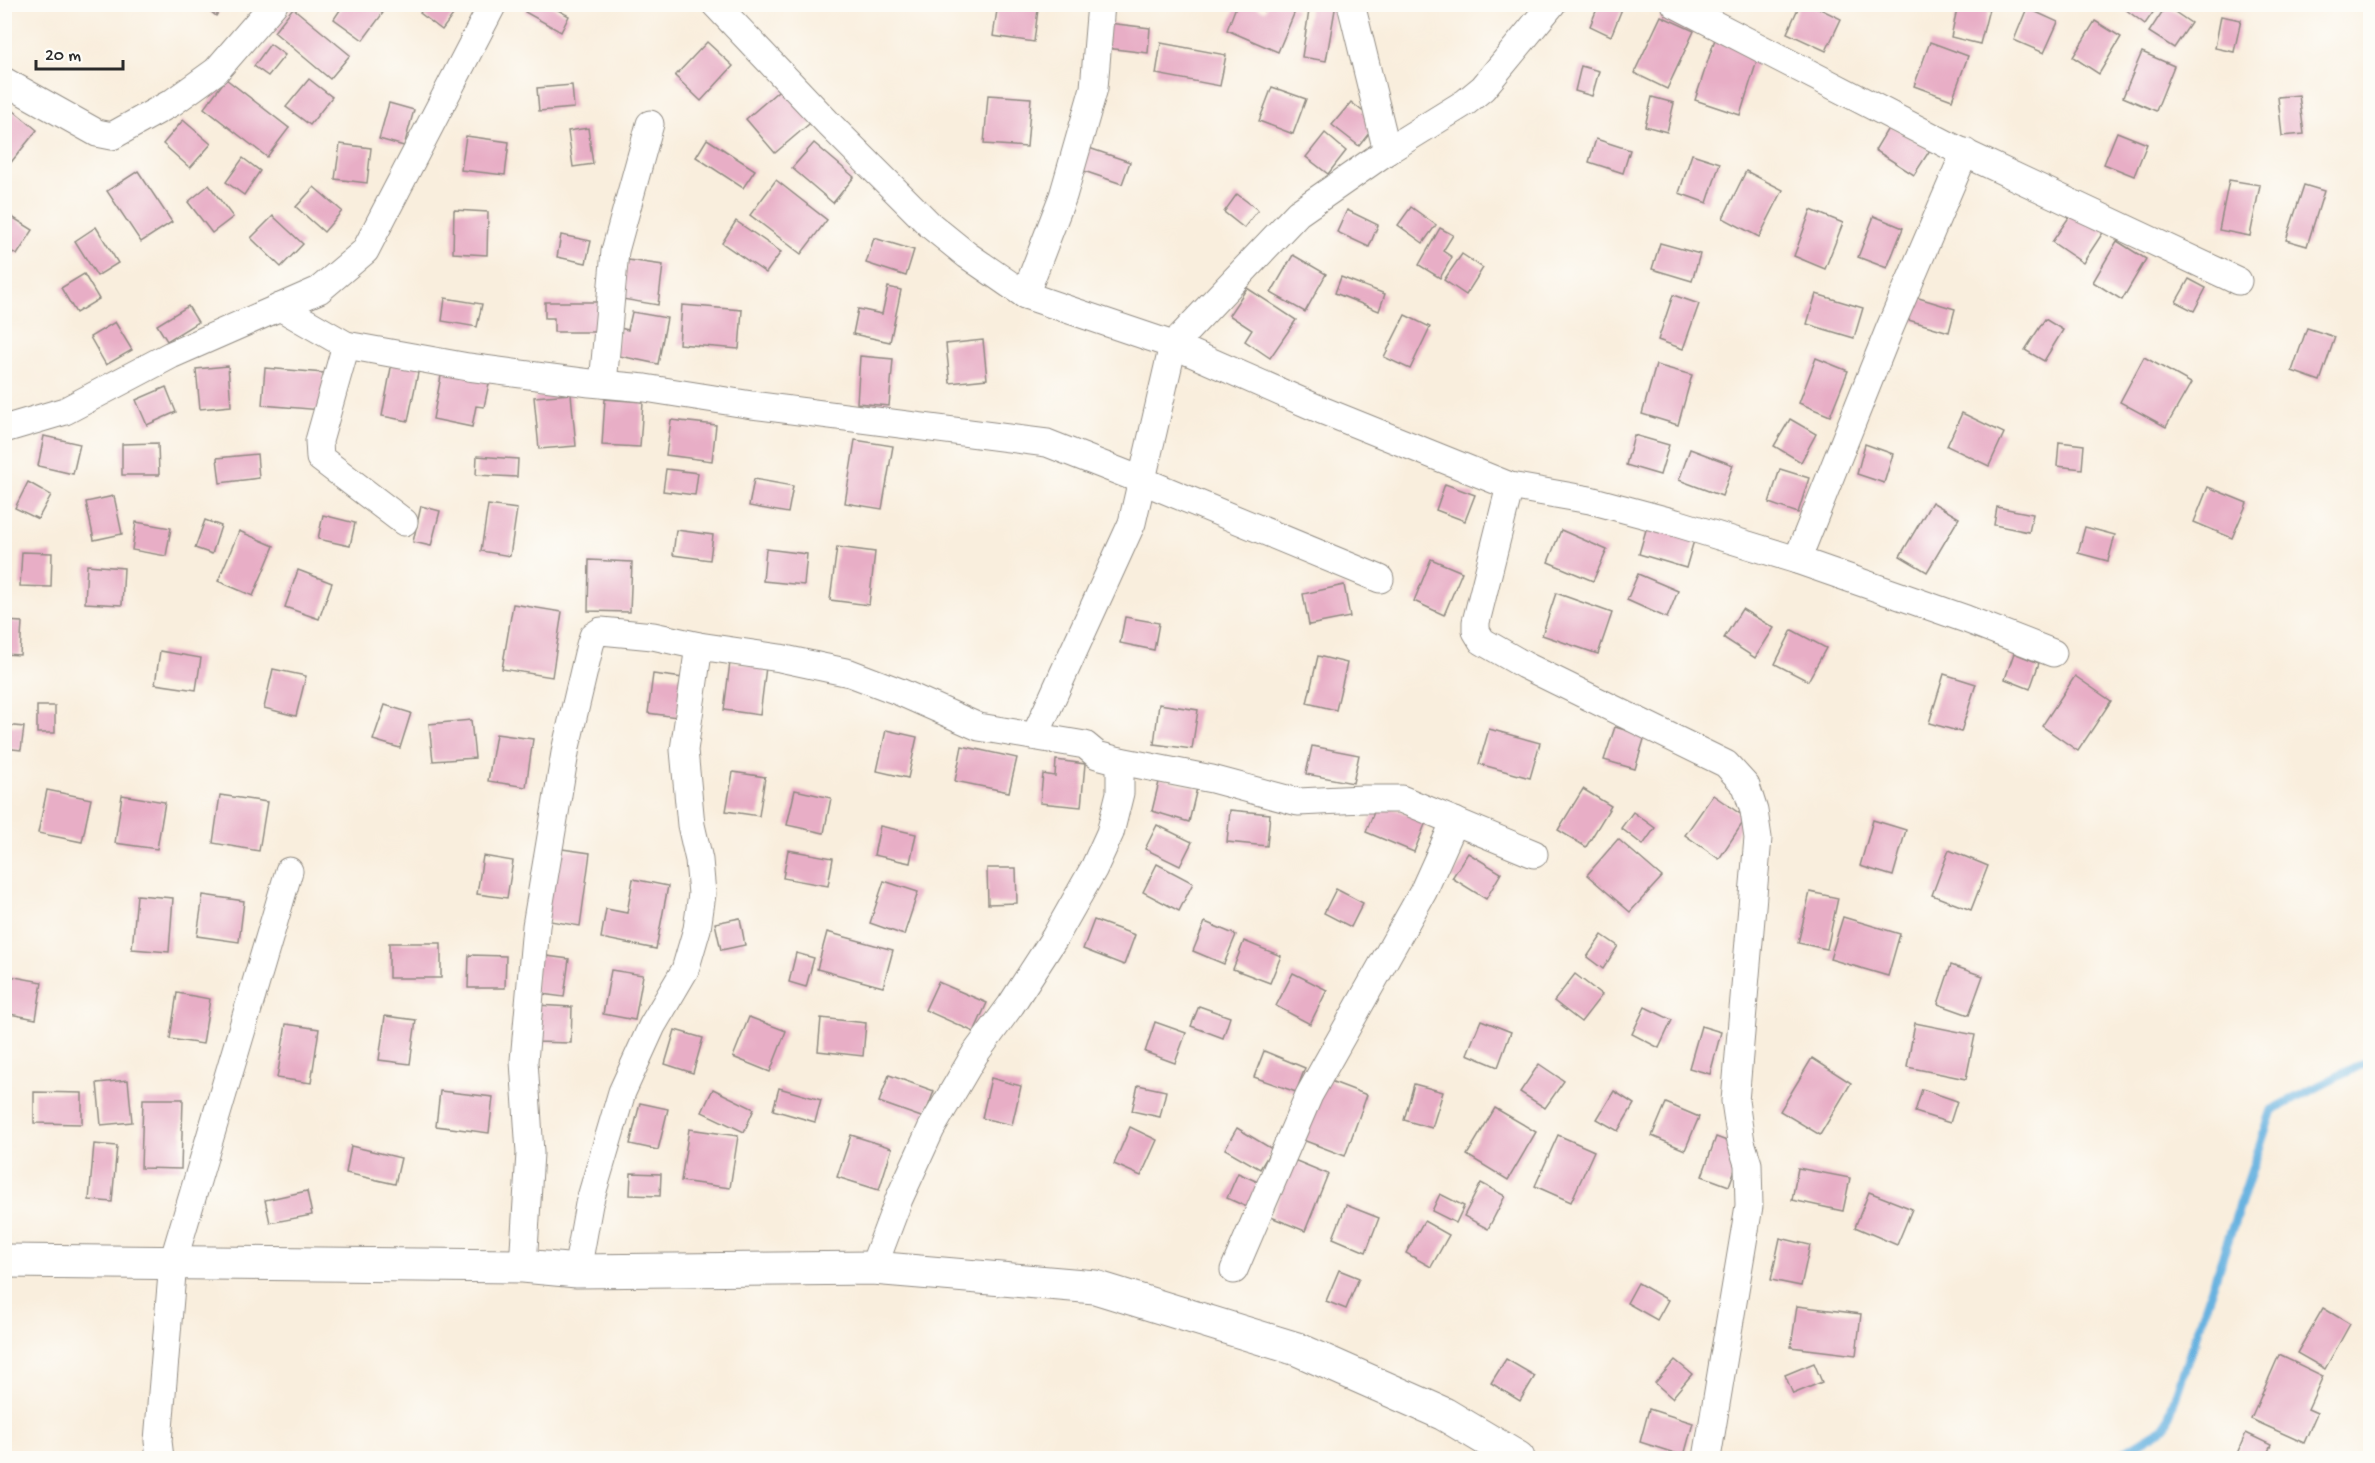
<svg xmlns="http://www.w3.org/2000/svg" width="2375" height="1463" font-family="'Gochi Hand',sans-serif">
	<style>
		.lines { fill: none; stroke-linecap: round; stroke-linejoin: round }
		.stream { stroke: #67b2e0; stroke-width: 9 }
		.building { fill: #e8aec6 }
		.minor-casing { stroke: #928c84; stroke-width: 29 }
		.secondary-casing { stroke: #928c84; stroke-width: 35 }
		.minor { stroke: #fff; stroke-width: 27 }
		.secondary { stroke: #fff; stroke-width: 33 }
	</style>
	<rect width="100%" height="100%" fill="#fdfcf7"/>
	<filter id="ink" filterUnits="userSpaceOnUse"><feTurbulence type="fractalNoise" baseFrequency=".0167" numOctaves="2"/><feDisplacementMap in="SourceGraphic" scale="12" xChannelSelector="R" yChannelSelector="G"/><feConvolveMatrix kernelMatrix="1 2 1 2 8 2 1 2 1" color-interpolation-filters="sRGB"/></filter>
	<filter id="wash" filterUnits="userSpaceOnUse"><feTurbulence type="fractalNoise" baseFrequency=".008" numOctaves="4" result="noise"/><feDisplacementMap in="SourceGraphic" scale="24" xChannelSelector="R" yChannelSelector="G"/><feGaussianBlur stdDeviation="1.35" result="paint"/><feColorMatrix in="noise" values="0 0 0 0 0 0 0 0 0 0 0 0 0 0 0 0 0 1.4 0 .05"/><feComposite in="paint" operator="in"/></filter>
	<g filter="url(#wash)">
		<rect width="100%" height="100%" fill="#f9eedd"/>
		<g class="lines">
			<!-- stream -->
			<path class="stream" d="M2114 1458 2165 1427 2272 1110 2370 1060"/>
		</g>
		<g id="blocks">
			<!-- building -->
			<g class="building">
				<path d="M201 4H224L216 16Z"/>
				<path d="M344 4H371L383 13 363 40 334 19Z"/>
				<path d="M426 4H461L442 30 420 13Z"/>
				<path d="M529 4H547L569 16 561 32 525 12Z"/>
				<path d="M998 4 1038 9 1034 42 993 36Z"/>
				<path d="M1237 4H1249L1265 11 1268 4H1287L1296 9 1278 52 1227 30Z"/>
				<path d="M1310 4H1336L1326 61 1302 57Z"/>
				<path d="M1599 4H1624L1611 36 1590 26Z"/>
				<path d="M1800 4H1810L1841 19 1826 51 1787 33Z"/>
				<path d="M1958 4H1971L1989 9 1980 44 1951 37Z"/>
				<path d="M2123 4H2159L2145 24 2121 6Z"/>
				<path d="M2166 6 2191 23 2174 48 2149 32Z"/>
				<path d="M293 8 350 55 330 79 274 32Z"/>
				<path d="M2027 8 2058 22 2044 53 2014 40Z"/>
				<path d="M1661 16 1694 31 1667 89 1634 73Z"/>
				<path d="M2221 16 2241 20 2234 52 2215 48Z"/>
				<path d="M2095 21 2121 37 2099 74 2073 57Z"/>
				<path d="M1108 23 1150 28 1148 53 1106 48Z"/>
				<path d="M1716 36 1760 51 1740 115 1695 100Z"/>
				<path d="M707 42 733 66 701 101 675 76Z"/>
				<path d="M1930 42 1968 56 1952 100 1914 86Z"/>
				<path d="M1161 43 1226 55 1220 86 1156 74Z"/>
				<path d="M270 44 285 55 268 76 254 66Z"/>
				<path d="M2142 52 2174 66 2156 111 2123 97Z"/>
				<path d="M1581 66 1599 71 1592 96 1575 91Z"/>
				<path d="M226 79 289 128 267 157 204 108Z"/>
				<path d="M309 79 332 97 310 125 286 107Z"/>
				<path d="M572 85 574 108 539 111 537 88Z"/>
				<path d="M785 85 815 119 775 153 746 119Z"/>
				<path d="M1272 87 1306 99 1293 134 1259 121Z"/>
				<path d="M988 95 1031 98 1027 147 984 144Z"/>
				<path d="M2299 95 2304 134 2282 136 2278 97Z"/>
				<path d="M1652 97 1674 103 1667 132 1645 126Z"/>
				<path d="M1351 102 1377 123 1359 146 1332 125Z"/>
				<path d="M389 103 414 110 404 146 379 139Z"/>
				<path d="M14 111 37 130 4 171V123Z"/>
				<path d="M183 120 211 144 190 168 163 144Z"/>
				<path d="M1890 125 1930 150 1914 175 1875 150Z"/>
				<path d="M588 128 593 164 573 167 568 131Z"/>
				<path d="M2117 132 2147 144 2134 176 2104 164Z"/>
				<path d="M1325 133 1346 151 1328 174 1306 157Z"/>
				<path d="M466 136 509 142 505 175 461 170Z"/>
				<path d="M707 139 755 170 743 188 696 157Z"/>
				<path d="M1596 139 1630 150 1623 173 1589 162Z"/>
				<path d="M814 143 854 177 833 203 792 168Z"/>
				<path d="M340 144 371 148 367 183 335 179Z"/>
				<path d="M1086 147 1130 162 1122 184 1078 169Z"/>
				<path d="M1692 154 1720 163 1707 203 1679 193Z"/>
				<path d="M243 158 260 171 244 195 226 182Z"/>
				<path d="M138 171 172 222 141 242 107 191Z"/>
				<path d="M1746 171 1783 190 1759 237 1723 218Z"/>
				<path d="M776 180 827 220 801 254 750 215Z"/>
				<path d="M2229 180 2260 185 2250 236 2219 230Z"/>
				<path d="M209 185 233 217 212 233 188 202Z"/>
				<path d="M2304 185 2324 191 2307 246 2286 240Z"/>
				<path d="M314 187 342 211 324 232 296 207Z"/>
				<path d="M1237 194 1258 210 1244 228 1224 212Z"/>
				<path d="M1411 207 1436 225 1423 243 1398 225Z"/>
				<path d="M2076 207 2106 228 2083 263 2052 242Z"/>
				<path d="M454 210 488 212 487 255 453 253Z"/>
				<path d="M1347 210 1378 225 1369 247 1337 232Z"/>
				<path d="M1811 210 1843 223 1825 269 1794 256Z"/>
				<path d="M4 212 33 230 17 255 4 246Z"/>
				<path d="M273 216 303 244 281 267 251 238Z"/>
				<path d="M1874 216 1903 228 1887 268 1858 257Z"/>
				<path d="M736 221 781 252 766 273 722 243Z"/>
				<path d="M96 227 118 263 97 276 75 241Z"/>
				<path d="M1440 228 1453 235 1443 251 1452 257 1440 278 1419 265Z"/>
				<path d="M561 235 591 241 586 263 557 257Z"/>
				<path d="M874 238 914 250 906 276 866 263Z"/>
				<path d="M2117 241 2146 259 2122 300 2093 282Z"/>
				<path d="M1660 243 1700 254 1692 281 1652 269Z"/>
				<path d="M1462 254 1483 268 1466 295 1444 280Z"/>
				<path d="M1293 255 1326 274 1305 312 1271 293Z"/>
				<path d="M628 260 663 265 658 305 622 299Z"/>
				<path d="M84 274 99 299 76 313 61 288Z"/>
				<path d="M1341 277 1385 294 1379 311 1335 293Z"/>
				<path d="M2189 279 2206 288 2194 311 2176 302Z"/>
				<path d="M888 287 901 290 890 342 853 334 858 309 882 314Z"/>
				<path d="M1247 288 1296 320 1270 358 1245 341 1252 330 1229 315Z"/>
				<path d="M1816 294 1863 308 1854 338 1807 324Z"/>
				<path d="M1673 295 1699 304 1683 349 1658 340Z"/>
				<path d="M1912 296 1955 309 1949 332 1905 319Z"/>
				<path d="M445 298 482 304 477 327 442 321Z"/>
				<path d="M545 302H600V332H554V318H545Z"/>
				<path d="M682 305 742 310 739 349 679 344Z"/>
				<path d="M188 306 198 322 167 341 157 325Z"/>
				<path d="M632 312 667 318 658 364 615 355 620 328 628 330Z"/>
				<path d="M1405 315 1430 327 1410 369 1384 357Z"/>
				<path d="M2045 319 2063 330 2044 361 2025 350Z"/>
				<path d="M115 322 132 350 106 365 90 337Z"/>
				<path d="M2307 328 2335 337 2320 381 2292 371Z"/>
				<path d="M983 340 987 379 950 383 946 344Z"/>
				<path d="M860 356 893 359 889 406 857 403Z"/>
				<path d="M393 357 420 363 408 421 382 416Z"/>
				<path d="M2144 357 2191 383 2166 427 2120 402Z"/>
				<path d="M1816 358 1848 371 1830 416 1799 403Z"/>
				<path d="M443 365 491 374 484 407 476 406 472 427 433 419Z"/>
				<path d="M1656 365 1692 375 1678 425 1642 414Z"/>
				<path d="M228 366 231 406 200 409 196 369Z"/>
				<path d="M265 368 324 373 322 410 262 405Z"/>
				<path d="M166 387 176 412 147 425 136 400Z"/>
				<path d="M571 394 576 446 539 449 534 397Z"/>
				<path d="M605 399 643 402 640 447 602 445Z"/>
				<path d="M1962 413 2004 433 1989 466 1947 446Z"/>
				<path d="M1790 419 1816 434 1801 462 1774 446Z"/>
				<path d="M671 420 716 425 712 461 666 455Z"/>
				<path d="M1634 435 1669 445 1660 475 1626 465Z"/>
				<path d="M44 436 80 444 73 474 38 466Z"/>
				<path d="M855 440 893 446 882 509 845 503Z"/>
				<path d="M2059 442 2084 445 2082 469 2057 466Z"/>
				<path d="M158 443 159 475H122V444Z"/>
				<path d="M1865 444 1893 454 1884 483 1857 474Z"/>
				<path d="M1690 449 1733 465 1722 496 1679 480Z"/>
				<path d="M257 454 259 478 220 483 217 458Z"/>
				<path d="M477 456 518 459 517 477 476 475Z"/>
				<path d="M666 469 698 473 695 495 663 491Z"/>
				<path d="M1780 469 1809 478 1798 513 1769 503Z"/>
				<path d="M754 479 793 486 788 513 749 506Z"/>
				<path d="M28 482 51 495 38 519 15 508Z"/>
				<path d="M1445 484 1475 495 1465 521 1436 510Z"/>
				<path d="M2208 487 2247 503 2232 538 2194 522Z"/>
				<path d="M114 496 122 534 94 540 86 502Z"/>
				<path d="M1932 502 1959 518 1927 572 1900 556Z"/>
				<path d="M488 505 517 509 510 556 481 551Z"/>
				<path d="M421 506 440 511 431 546 413 542Z"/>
				<path d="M1997 507 2033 514 2029 532 1994 525Z"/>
				<path d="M323 515 355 523 350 546 318 539Z"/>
				<path d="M205 520 221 526 212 554 195 548Z"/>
				<path d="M136 522 171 528 166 556 132 550Z"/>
				<path d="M1648 523 1695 537 1686 568 1639 554Z"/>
				<path d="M2085 527 2115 535 2108 561 2078 553Z"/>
				<path d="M676 530 713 535 710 560 673 555Z"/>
				<path d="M1561 530 1607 550 1593 581 1548 562Z"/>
				<path d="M239 531 274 546 253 596 218 581Z"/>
				<path d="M837 547 875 552 869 605 830 600Z"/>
				<path d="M766 549 807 554 804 585 763 581Z"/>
				<path d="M22 552 52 553 51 587 20 586Z"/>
				<path d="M1431 559 1462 572 1444 615 1414 601Z"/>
				<path d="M589 560 632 562 630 612 588 611Z"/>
				<path d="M87 565 124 568 122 605 85 603Z"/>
				<path d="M298 570 332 583 319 619 285 607Z"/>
				<path d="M1638 574 1678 591 1667 618 1627 600Z"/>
				<path d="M1344 585 1350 617 1309 625 1303 594Z"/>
				<path d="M1556 593 1612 613 1598 654 1542 635Z"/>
				<path d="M513 604 562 612 552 677 502 669Z"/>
				<path d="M1742 609 1774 628 1755 658 1724 638Z"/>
				<path d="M1125 617 1159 623 1154 650 1120 643Z"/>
				<path d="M4 621 22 622 20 655 4 654Z"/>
				<path d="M1792 630 1826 648 1808 681 1775 664Z"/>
				<path d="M160 651 201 658 196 690 155 684Z"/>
				<path d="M2014 653 2039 663 2030 689 2005 679Z"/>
				<path d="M1318 656 1347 663 1336 710 1307 703Z"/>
				<path d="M730 662 766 667 760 715 724 710Z"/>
				<path d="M273 669 306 676 296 716 264 708Z"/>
				<path d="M653 674 683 678 677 717 648 713Z"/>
				<path d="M1944 674 1976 684 1961 732 1929 723Z"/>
				<path d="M2075 676 2111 701 2078 751 2042 726Z"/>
				<path d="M1159 704 1198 710 1192 749 1154 744Z"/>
				<path d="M385 705 411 713 400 748 373 740Z"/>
				<rect x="37" y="706" width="18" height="27"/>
				<path d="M471 720 475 758 433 761 429 724Z"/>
				<path d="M4 725 24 727 21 750 4 748Z"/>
				<path d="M1615 727 1645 736 1635 769 1604 760Z"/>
				<path d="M1489 729 1540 743 1530 778 1479 764Z"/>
				<path d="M886 730 917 737 908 778 877 771Z"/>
				<path d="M496 734 533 739 526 787 488 781Z"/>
				<path d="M962 746 1017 758 1009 792 955 781Z"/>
				<path d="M1312 746 1359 755 1353 783 1306 774Z"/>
				<path d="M1056 760 1085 764 1081 807 1040 803 1043 774 1055 776Z"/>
				<path d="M733 772 765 777 759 816 726 811Z"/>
				<path d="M1160 778 1197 788 1189 822 1152 811Z"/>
				<path d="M1583 789 1611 806 1586 847 1558 830Z"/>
				<path d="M47 790 91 799 82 842 38 833Z"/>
				<path d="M795 790 831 798 824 833 787 825Z"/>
				<path d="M122 795 165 802 157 849 115 843Z"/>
				<path d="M220 795 267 802 259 851 213 843Z"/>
				<path d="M1713 795 1746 818 1719 859 1685 835Z"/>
				<path d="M1378 802 1426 822 1414 852 1366 832Z"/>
				<path d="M1230 810 1270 814 1267 846 1227 842Z"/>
				<path d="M1633 812 1655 828 1643 845 1621 828Z"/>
				<path d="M1873 820 1906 830 1893 876 1860 866Z"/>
				<path d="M1157 825 1192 842 1180 866 1145 849Z"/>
				<path d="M880 826 916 834 910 863 874 855Z"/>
				<path d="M1618 839 1662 877 1630 912 1587 875Z"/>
				<path d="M555 848 590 853 580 926 544 920Z"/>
				<path d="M788 850 833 858 828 886 783 878Z"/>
				<path d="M1949 850 1988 866 1971 910 1932 895Z"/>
				<path d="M1468 853 1501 873 1486 899 1452 878Z"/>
				<path d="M483 856 513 861 507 898 477 894Z"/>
				<path d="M1157 864 1193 883 1179 911 1143 892Z"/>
				<path d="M987 868H1016L1017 903 988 904Z"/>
				<path d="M633 879 668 886 656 949 601 938 606 909 627 913Z"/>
				<path d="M884 881 918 892 904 935 870 923Z"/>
				<path d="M1336 889 1363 903 1351 927 1324 913Z"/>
				<path d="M1810 892 1838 898 1827 949 1798 943Z"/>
				<path d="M137 895 173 898 169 952 132 949Z"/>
				<path d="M203 895 244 901 239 942 197 936Z"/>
				<path d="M1843 917 1900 934 1888 976 1830 959Z"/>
				<path d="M740 918 745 945 721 950 715 923Z"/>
				<path d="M1094 920 1135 935 1124 965 1083 949Z"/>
				<path d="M1205 922 1236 935 1224 964 1193 951Z"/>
				<path d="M827 932 893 950 883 987 817 969Z"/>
				<path d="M1602 935 1618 946 1603 969 1587 957Z"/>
				<path d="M1244 941 1281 956 1270 983 1233 969Z"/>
				<rect x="389" y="943" width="52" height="35"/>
				<path d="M796 953 814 958 806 987 789 982Z"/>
				<path d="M469 955 506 956 505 988H468Z"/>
				<path d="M539 955 569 959 564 997 534 993Z"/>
				<path d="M1951 965 1983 976 1969 1015 1938 1004Z"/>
				<path d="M611 970 643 975 635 1020 603 1014Z"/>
				<path d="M1293 973 1327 990 1310 1024 1276 1006Z"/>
				<path d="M1575 974 1602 995 1581 1022 1554 1001Z"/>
				<path d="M4 975 42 982 36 1019 4 1013Z"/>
				<path d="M938 982 987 1003 974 1032 925 1010Z"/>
				<path d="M177 993 210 999 203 1044 170 1039Z"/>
				<path d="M536 1005 572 1007 571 1043 535 1042Z"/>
				<path d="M1199 1006 1230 1017 1223 1038 1191 1026Z"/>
				<path d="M1645 1007 1672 1020 1659 1048 1632 1034Z"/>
				<path d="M385 1016 416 1020 410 1064 379 1060Z"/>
				<path d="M749 1017 786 1031 770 1072 733 1057Z"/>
				<path d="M821 1018 866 1023 863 1056 818 1051Z"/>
				<path d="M1481 1020 1511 1032 1498 1067 1467 1054Z"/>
				<path d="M1155 1022 1186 1033 1175 1063 1145 1052Z"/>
				<path d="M1915 1023 1975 1035 1966 1079 1907 1067Z"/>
				<path d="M286 1024 319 1029 311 1083 277 1078Z"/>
				<path d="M1701 1026 1721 1032 1710 1074 1689 1068Z"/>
				<path d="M675 1030 703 1038 693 1073 665 1064Z"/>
				<path d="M1264 1051 1305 1068 1296 1092 1254 1077Z"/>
				<path d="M1812 1058 1851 1083 1820 1135 1780 1111Z"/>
				<path d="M1539 1064 1564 1081 1545 1108 1520 1092Z"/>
				<path d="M889 1075 934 1091 924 1118 879 1102Z"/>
				<path d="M991 1078 1021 1086 1012 1125 982 1118Z"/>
				<path d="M1325 1079 1367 1095 1345 1156 1303 1140Z"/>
				<path d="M128 1080 132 1122 101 1125 97 1083Z"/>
				<path d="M1414 1084 1443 1092 1432 1128 1404 1120Z"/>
				<path d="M1138 1085 1166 1091 1160 1117 1132 1111Z"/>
				<path d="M779 1088 821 1100 815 1122 773 1110Z"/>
				<path d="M713 1089 754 1109 744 1132 702 1112Z"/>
				<path d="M1922 1089 1957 1101 1950 1123 1915 1112Z"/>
				<path d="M440 1091 493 1097 489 1133 436 1126Z"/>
				<path d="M1614 1091 1634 1104 1618 1131 1597 1119Z"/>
				<path d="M34 1092 82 1093V1124L34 1123Z"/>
				<path d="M143 1099H183L181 1169 141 1168Z"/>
				<path d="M640 1103 668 1109 658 1150 630 1144Z"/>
				<path d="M1666 1103 1699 1117 1685 1150 1652 1136Z"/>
				<path d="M1495 1108 1536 1132 1508 1180 1467 1155Z"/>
				<path d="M1130 1127 1157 1140 1141 1176 1114 1164Z"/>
				<path d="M1237 1128 1272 1149 1260 1169 1225 1149Z"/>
				<path d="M689 1129 738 1136 730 1188 681 1181Z"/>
				<path d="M851 1135 892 1148 879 1190 837 1177Z"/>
				<path d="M1558 1135 1594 1151 1571 1202 1535 1186Z"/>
				<path d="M1716 1137 1743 1147 1729 1186 1702 1176Z"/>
				<path d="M94 1144 117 1146 112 1202 89 1200Z"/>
				<path d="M351 1146 401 1158 395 1184 346 1173Z"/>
				<path d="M1294 1160 1328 1174 1305 1231 1271 1217Z"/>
				<path d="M1798 1168 1850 1178 1843 1211 1792 1200Z"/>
				<path d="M631 1173 661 1174 660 1196 630 1195Z"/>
				<path d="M1238 1173 1260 1183 1249 1208 1227 1198Z"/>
				<path d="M1481 1183 1505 1196 1488 1229 1464 1216Z"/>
				<path d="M307 1191 312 1215 270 1223 265 1200Z"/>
				<path d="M1869 1192 1912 1209 1897 1245 1855 1227Z"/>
				<path d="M1440 1194 1464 1206 1456 1223 1432 1211Z"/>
				<path d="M1346 1205 1379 1218 1366 1252 1333 1238Z"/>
				<path d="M1424 1221 1449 1235 1431 1267 1406 1253Z"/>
				<path d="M1780 1238 1810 1245 1801 1286 1771 1280Z"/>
				<path d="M1339 1270 1359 1278 1346 1309 1326 1301Z"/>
				<path d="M1638 1283 1668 1300 1657 1320 1627 1303Z"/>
				<path d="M1797 1306 1861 1314 1856 1355 1791 1347Z"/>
				<path d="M2323 1308 2350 1324 2325 1369 2297 1353Z"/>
				<path d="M2279 1355 2323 1376 2308 1409 2317 1413 2304 1443 2251 1419Z"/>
				<path d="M1506 1359 1535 1376 1520 1401 1491 1383Z"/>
				<path d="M1675 1360 1692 1374 1672 1398 1655 1383Z"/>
				<path d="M1814 1363 1822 1382 1793 1394 1785 1375Z"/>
				<path d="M1649 1409 1693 1423 1684 1456 1640 1442Z"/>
				<path d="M2246 1433 2271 1445 2265 1458H2235Z"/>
			</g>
		</g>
	</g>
	<g filter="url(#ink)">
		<use href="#blocks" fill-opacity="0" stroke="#928c84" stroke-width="1.5"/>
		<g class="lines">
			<defs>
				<g id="minor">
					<path d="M715 4 828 123 930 225 967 255 1025 295 1173 345 1319 409 1510 486 1590 500 1676 523 1797 560 1966 619 2053 653"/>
					<path d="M1351 4 1387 151"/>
					<path d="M1675 4 1954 148 2238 281"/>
					<path d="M4 81 97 133 112 136 173 102 216 71 274 4"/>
					<path d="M1025 295 1063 196 1094 88 1101 4"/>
					<path d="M280 307 346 345 468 367 590 383 645 388 752 405 1047 443 1141 480 1380 579"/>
					<path d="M346 345 319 441 320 458 404 522"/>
					<path d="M603 384 615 251 650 124"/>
					<path d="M4 429 65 411 171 355 319 290 365 251 493 4"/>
					<path d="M1510 486 1476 622V631L1482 641 1524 665 1726 764 1746 786 1754 811 1758 838 1735 1101 1741 1142 1748 1164 1749 1206 1707 1458"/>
					<path d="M1797 560 1889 330 1965 152"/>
					<path d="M1035 736 1132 523 1173 345 1298 213 1387 151 1466 102 1483 88 1552 4"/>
					<path d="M1120 761 1212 779 1298 802 1363 799H1401L1534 854"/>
					<path d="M523 1266 530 1153 524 1061 536 926 566 747 590 645 593 636 601 631 653 636 699 646 780 658 850 673 900 692 979 727 1085 745 1097 755 1120 761V793L1110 833 1094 868 1055 937 1011 1005 975 1054 931 1129 899 1199 873 1268"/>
					<path d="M1234 1270 1309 1095 1423 892 1455 821"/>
					<path d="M577 1271 589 1204 622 1092 652 1026 685 970 697 929 702 894 699 860 691 825 684 750 699 646"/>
					<path d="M160 1458 158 1441 173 1262 289 871"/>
				</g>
				<path id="secondary" d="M4 1261 523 1266 577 1271 873 1268 1095 1287 1297 1349 1444 1414 1518 1458"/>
			</defs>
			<!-- minor casing -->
			<use href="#minor" class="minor-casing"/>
			<!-- secondary casing -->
			<use href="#secondary" class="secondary-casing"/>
			<!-- minor -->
			<use href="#minor" class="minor"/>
			<!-- secondary -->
			<use href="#secondary" class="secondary"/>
		</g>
	</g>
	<!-- margin -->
	<rect width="2375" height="1463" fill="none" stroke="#fdfcf7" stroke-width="24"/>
	<!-- scale -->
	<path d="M36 60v9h87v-9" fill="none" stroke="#2b2b2b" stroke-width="3"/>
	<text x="45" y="60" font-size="18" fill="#2b2b2b" stroke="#fdfcf7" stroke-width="4.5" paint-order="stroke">20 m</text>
</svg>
